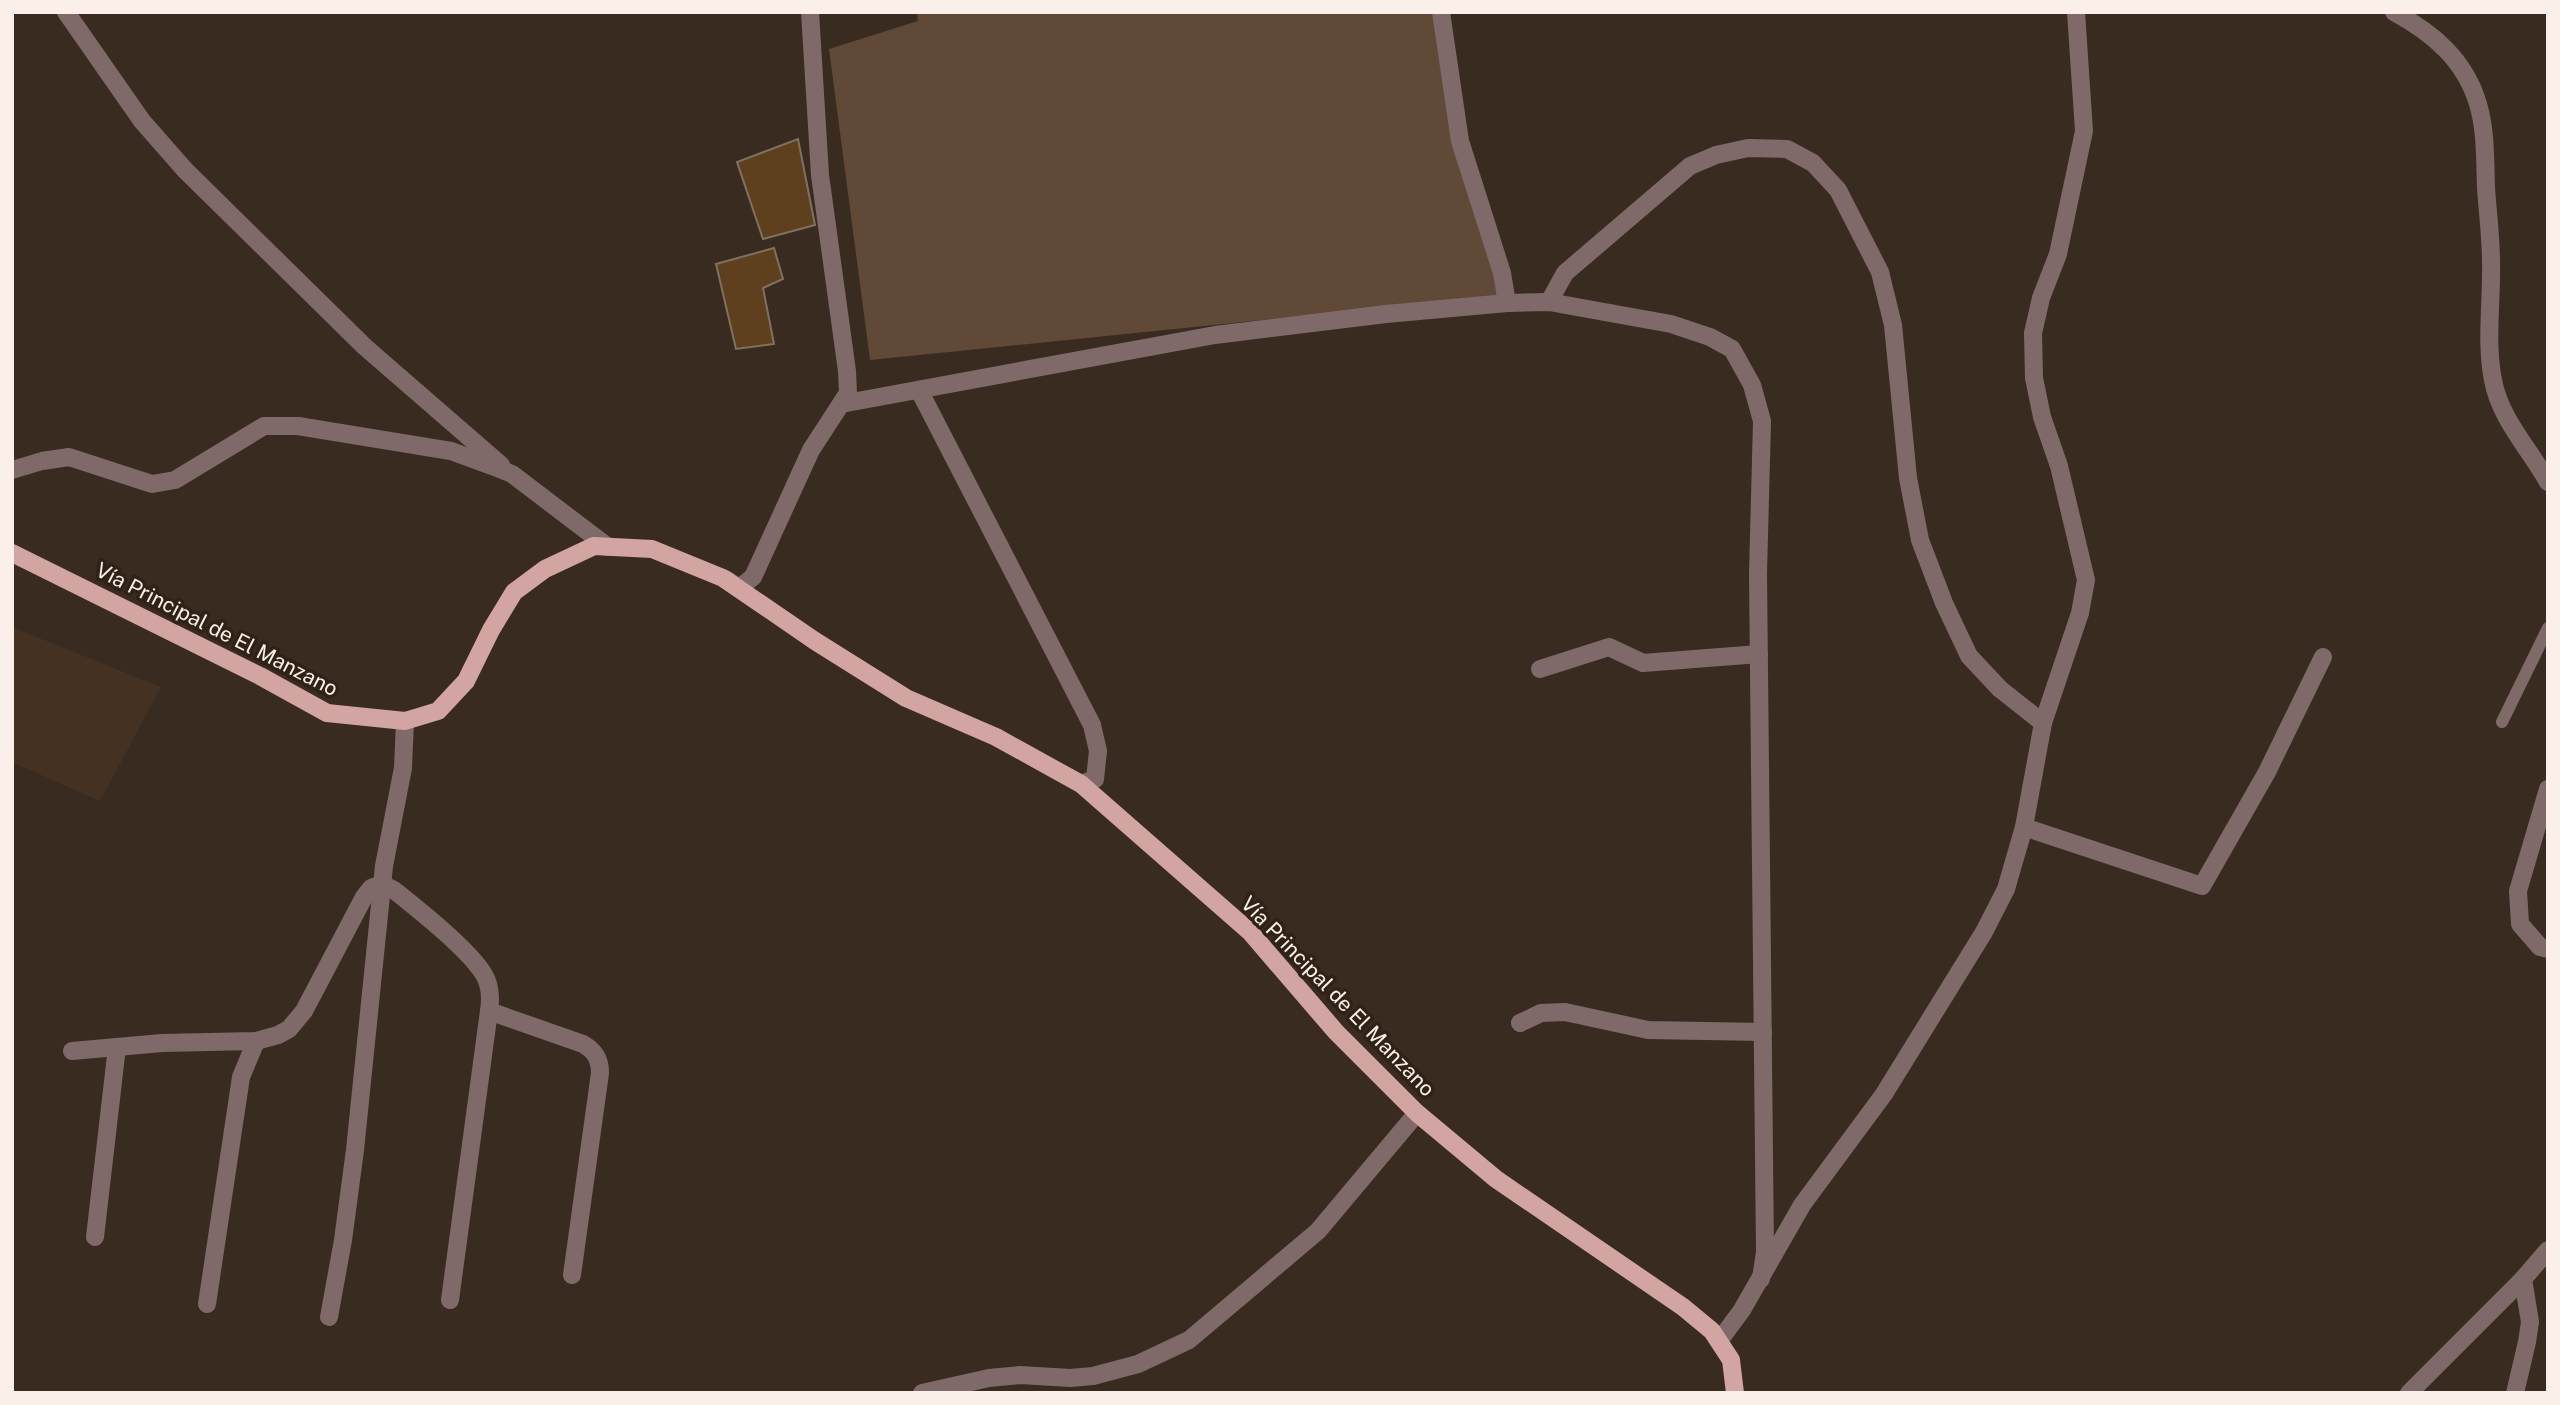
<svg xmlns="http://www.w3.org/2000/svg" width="2560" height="1405" font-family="'Public Sans',sans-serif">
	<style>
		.built { fill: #453121 }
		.green { fill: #604a37 }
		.building { fill: #5e401e; stroke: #7f7161; stroke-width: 2 }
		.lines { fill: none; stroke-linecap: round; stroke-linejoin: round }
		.lane { stroke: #806a69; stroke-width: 12 }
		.street { stroke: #806a69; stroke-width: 18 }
		.primary { stroke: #d2a4a2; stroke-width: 18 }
		.labels { text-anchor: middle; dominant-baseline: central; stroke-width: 7; stroke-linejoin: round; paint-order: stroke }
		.street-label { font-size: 21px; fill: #faf0e9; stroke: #302216 }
	</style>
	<rect width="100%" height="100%" fill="#3a2b20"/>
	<!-- built -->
	<path class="built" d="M12 627 161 687 100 801 12 762Z"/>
	<!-- green -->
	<path class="green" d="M917 12H1436L1502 308 1371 309 870 360 829 49 918 21Z"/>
	<!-- building -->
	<g class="building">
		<path d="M798 139 815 225 763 239 737 162Z"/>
		<path d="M774 248 783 279 763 288 774 344 736 349 716 264Z"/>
	</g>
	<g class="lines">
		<!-- lane -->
		<path class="lane" d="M2502 722 2548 628"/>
		<!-- street -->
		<g class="street">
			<path d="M66 12 142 121 185 170 365 347 501 465"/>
			<path d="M1441 12 1460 141 1502 273 1507 303"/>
			<path d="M2394 12C2433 33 2465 60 2478 104 2486 130 2485 161 2486 188 2488 217 2492 245 2491 274 2491 310 2486 344 2493 380 2500 419 2529 448 2548 482"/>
			<path d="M1549 302 1565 273 1690 166 1716 155 1748 148 1787 149 1813 163 1838 190 1880 272 1893 325 1908 478 1920 540 1944 603 1969 656 2000 689 2043 723"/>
			<path d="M919 390 1092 725 1098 751 1095 779 1081 784"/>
			<path d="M841 404 1215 335 1386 314 1507 303 1549 302 1671 324 1710 337 1732 349 1752 385 1762 421 1758 574 1765 1252 1761 1279"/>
			<path d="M12 470 42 461 69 457 152 484 175 480 264 426H298L451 451 492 466 512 474 608 547"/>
			<path d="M727 580 739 588 753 577 811 450 848 393 847 371 820 175 810 12"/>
			<path d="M1540 669 1609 647 1643 663 1759 654"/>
			<path d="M2548 789 2518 891 2520 924 2540 947 2548 949"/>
			<path d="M2024 827 2202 886 2267 772 2323 657"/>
			<path d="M489 1011 583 1044C595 1051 600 1059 600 1073L572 1275"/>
			<path d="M1520 1023 1541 1013 1565 1012 1648 1030 1763 1032"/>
			<path d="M72 1051 162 1043 256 1041 278 1035 289 1029 304 1011 364 897 371 888 382 884 394 890C419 910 467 948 483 973 491 985 491 998 489 1011L450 1300"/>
			<path d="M95 1237 117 1047"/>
			<path d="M207 1304 241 1077 256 1041"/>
			<path d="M329 1317 343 1240 355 1150 384 866 403 768 405 721"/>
			<path d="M1719 1341 1742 1310 1802 1205 1884 1094 1984 932 2006 889 2024 827 2043 723 2080 613 2086 580 2059 466 2042 417 2034 378 2033 333 2041 298 2058 254 2084 131 2076 12"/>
			<path d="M922 1393 989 1378 1020 1375 1070 1378 1093 1376 1138 1364 1189 1340 1318 1231 1417 1113"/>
			<path d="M2409 1393 2523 1279 2548 1250"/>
			<path d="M2515 1393 2527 1342 2530 1322 2523 1279"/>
		</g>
		<!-- primary -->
		<path class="primary" d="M12 553 260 676 327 713 405 721 438 711 466 681 491 630 514 592 545 569 594 546 652 549 723 578 815 641 906 698 996 737 1081 784 1250 932 1336 1032 1417 1113 1496 1179 1683 1307 1712 1331 1731 1360 1735 1393"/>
	</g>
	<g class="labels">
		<!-- street labels -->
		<g class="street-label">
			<text transform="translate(217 629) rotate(27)">Vía Principal de El Manzano</text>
			<text transform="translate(1338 996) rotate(46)">Vía Principal de El Manzano</text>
		</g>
	</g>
	<!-- border -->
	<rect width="2560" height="1405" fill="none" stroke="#faf0e9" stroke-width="28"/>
</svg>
